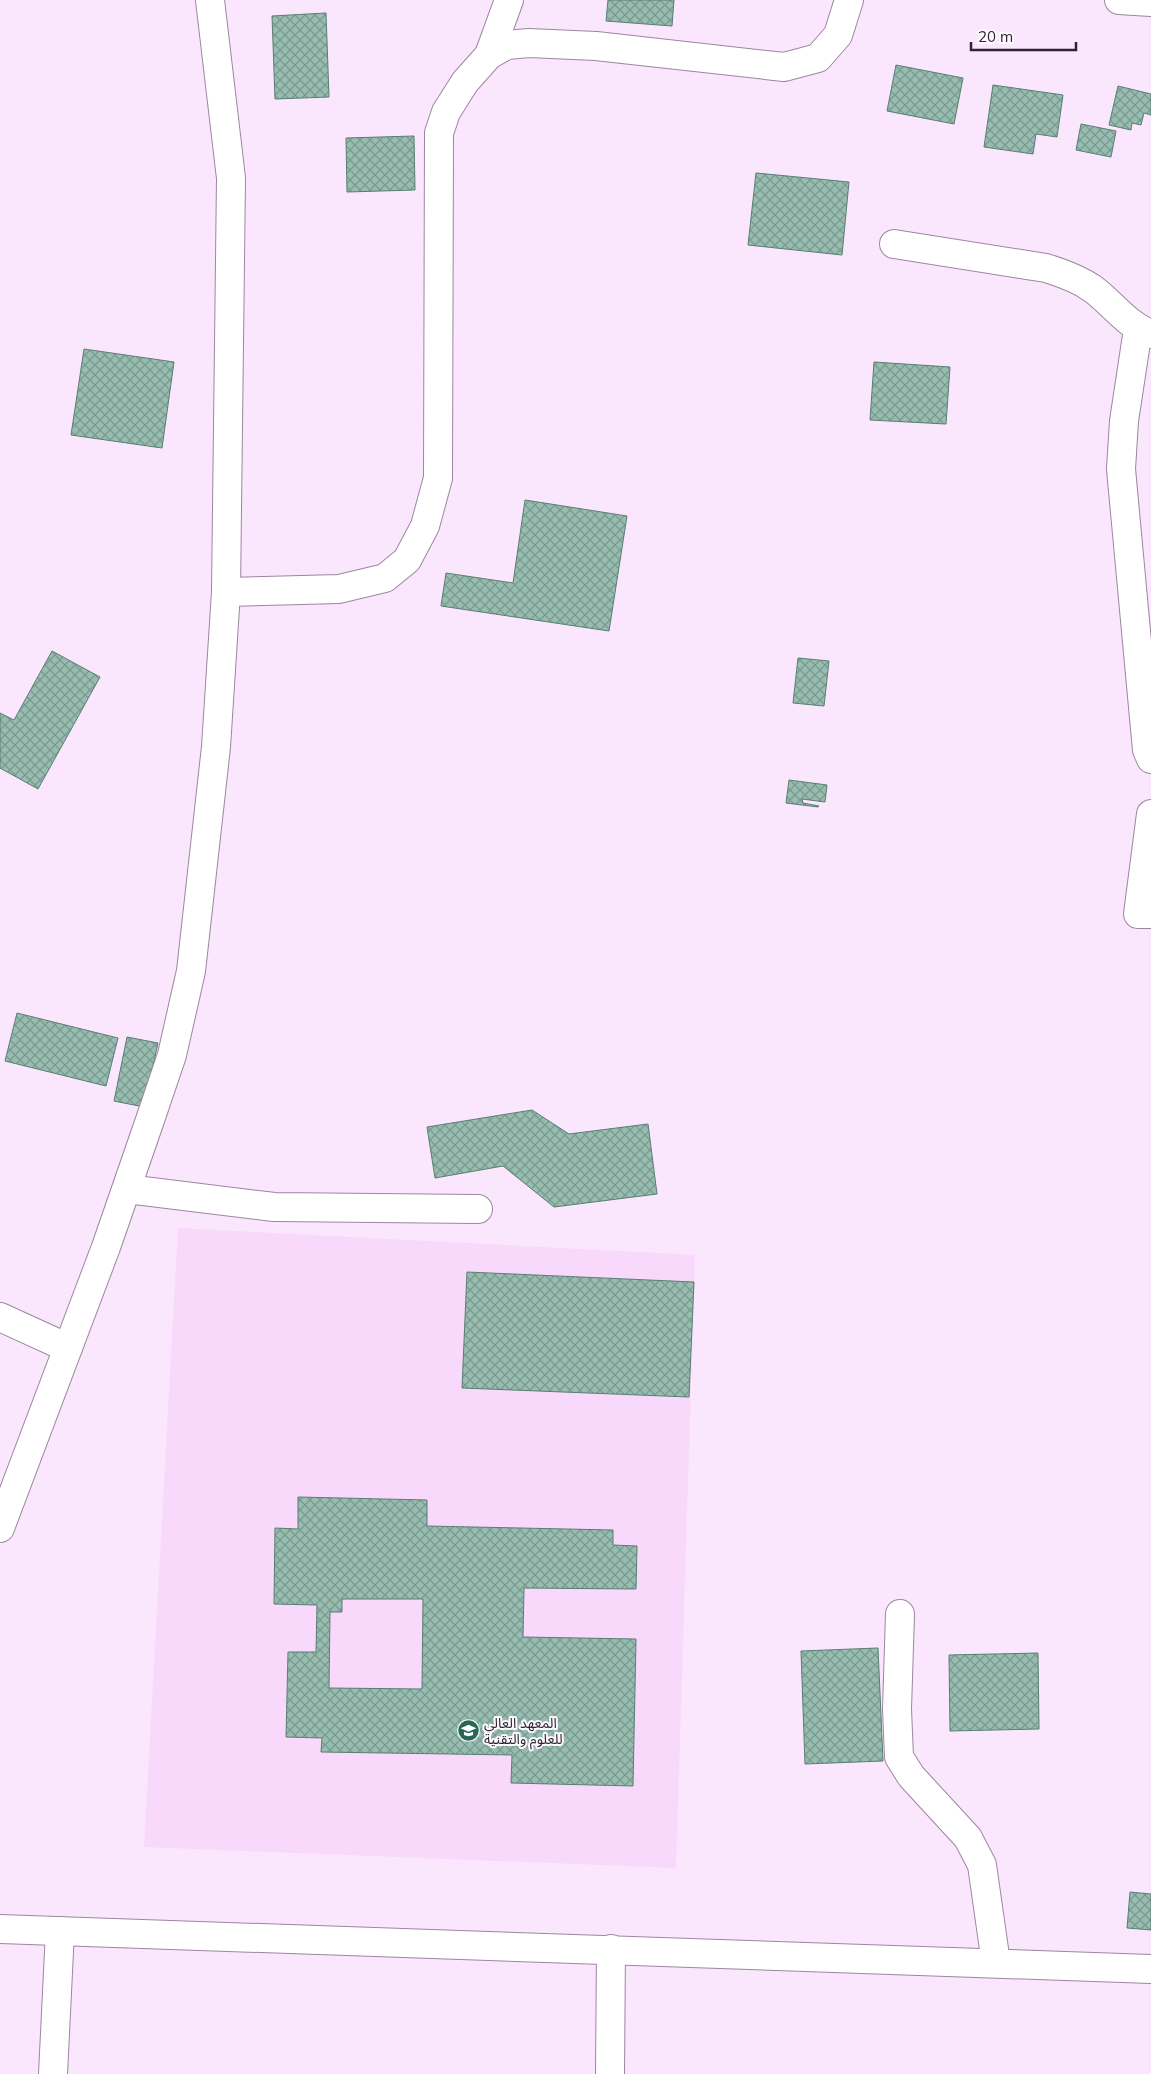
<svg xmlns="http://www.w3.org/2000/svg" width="1151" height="2074" font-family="Mulish,'Noto Sans Arabic',sans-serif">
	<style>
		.built { fill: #f8d9fc }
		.building { fill: url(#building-cross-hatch); stroke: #597e71; fill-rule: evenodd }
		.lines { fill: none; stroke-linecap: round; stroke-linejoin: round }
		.minor-casing { stroke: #9d86a0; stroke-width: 30 }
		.minor { stroke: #fff; stroke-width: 28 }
		.labels { text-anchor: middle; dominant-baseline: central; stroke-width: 4; stroke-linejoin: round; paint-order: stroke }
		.poi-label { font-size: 14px; fill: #2d242f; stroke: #fef9ff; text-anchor: start }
	</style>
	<defs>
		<pattern id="building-cross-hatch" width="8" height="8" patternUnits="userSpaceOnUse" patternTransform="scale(1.25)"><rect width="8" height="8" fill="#96bdaf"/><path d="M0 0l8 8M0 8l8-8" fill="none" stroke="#7b998f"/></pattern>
	</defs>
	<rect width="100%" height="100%" fill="#fae6fd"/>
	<!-- built -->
	<path class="built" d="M178 1228 695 1255 676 1868 144 1847Z"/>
	<!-- building -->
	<g class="building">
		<path d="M608 0H674L672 26 606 21Z"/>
		<path d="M326 13 329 97 275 99 272 16Z"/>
		<path d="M896 65 963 78 954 124 887 111Z"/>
		<path d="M993 85 1063 95 1057 137 1036 134 1033 154 984 147Z"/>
		<path d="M1118 86 1151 94V115L1144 113 1141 125 1132 123 1131 130 1109 125Z"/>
		<path d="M1081 124 1116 131 1111 157 1076 150Z"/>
		<path d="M414 136 415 190 347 192 346 138Z"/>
		<path d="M756 173 849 182 842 255 748 245Z"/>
		<path d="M84 349 174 362 162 448 71 435Z"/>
		<path d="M874 362 950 367 946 424 870 420Z"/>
		<path d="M525 500 627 516 609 631 441 606 446 573 513 583Z"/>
		<path d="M52 651 100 677 38 789 0 768V713L14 720Z"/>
		<path d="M798 658 829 661 824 706 793 703Z"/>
		<path d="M789 780 827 785 825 802 802 799 803 803 819 806 818 807 786 803Z"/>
		<path d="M17 1013 118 1038 106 1086 5 1061Z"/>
		<path d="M127 1037 158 1043 144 1107 114 1101Z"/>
		<path d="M532 1110 569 1134 648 1124 657 1194 554 1207 503 1166 435 1178 427 1127Z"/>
		<path d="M467 1272 694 1282 689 1397 462 1388Z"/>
		<path d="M298 1497 427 1500V1526L613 1530V1545L637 1546 636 1589 524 1588 523 1637 636 1639 633 1786 511 1783 512 1755 321 1752 322 1738 286 1737 288 1652H316L317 1605 274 1604 275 1528 298 1529ZM342 1599H423L422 1689 329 1688 330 1612H342Z"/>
		<path d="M878 1648 883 1761 805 1764 801 1651Z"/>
		<path d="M1038 1653 1039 1729 950 1731 949 1655Z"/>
		<path d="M1130 1892 1151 1894V1930L1127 1928Z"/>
	</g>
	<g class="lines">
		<defs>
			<g id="minor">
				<path d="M1119 0 1151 2"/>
				<path d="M489 55 509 0"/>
				<path d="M894 244 1046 268C1062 273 1079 279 1093 289 1113 304 1127 325 1151 334"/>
				<path d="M1138 329 1124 421 1121 469 1147 750 1151 759"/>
				<path d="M226 592 339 589 385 578 407 560 425 526 438 478 439 133 446 112 465 82 489 55 507 45 529 43 596 46 784 67 818 58 838 35 849 0"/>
				<path d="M1151 814 1138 914H1151"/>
				<path d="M127 1189 274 1207 478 1209"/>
				<path d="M0 1317 68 1348"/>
				<path d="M0 1528 106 1247 150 1120 172 1055 191 971 216 747 226 592 231 178 210 0"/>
				<path d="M900 1614 897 1709 899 1757 911 1776 968 1838 982 1865 996 1963"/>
				<path d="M0 1929 1151 1969"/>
				<path d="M53 2074 60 1931"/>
				<path d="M610 2074 611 1949"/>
			</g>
		</defs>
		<!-- minor casing -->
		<use href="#minor" class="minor-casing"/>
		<!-- minor -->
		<use href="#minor" class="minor"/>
	</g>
	<!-- icons -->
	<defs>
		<symbol id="university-disc" viewBox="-11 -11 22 22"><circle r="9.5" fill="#276755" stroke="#fef9ff"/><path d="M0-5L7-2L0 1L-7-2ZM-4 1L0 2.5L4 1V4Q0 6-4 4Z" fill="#fff"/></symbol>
	</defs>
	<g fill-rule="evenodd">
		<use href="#university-disc" x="456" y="1718" width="25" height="25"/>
	</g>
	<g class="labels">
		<!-- poi labels -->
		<g class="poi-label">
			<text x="484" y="1723">المعهد العالي<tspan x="484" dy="16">للعلوم والتقنية</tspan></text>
		</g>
	</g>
	<!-- scale -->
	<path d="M971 42v8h105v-8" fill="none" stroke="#2d242f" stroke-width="2.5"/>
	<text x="978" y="42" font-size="15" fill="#2d242f" stroke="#fef9ff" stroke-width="4" paint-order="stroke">20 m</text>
</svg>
